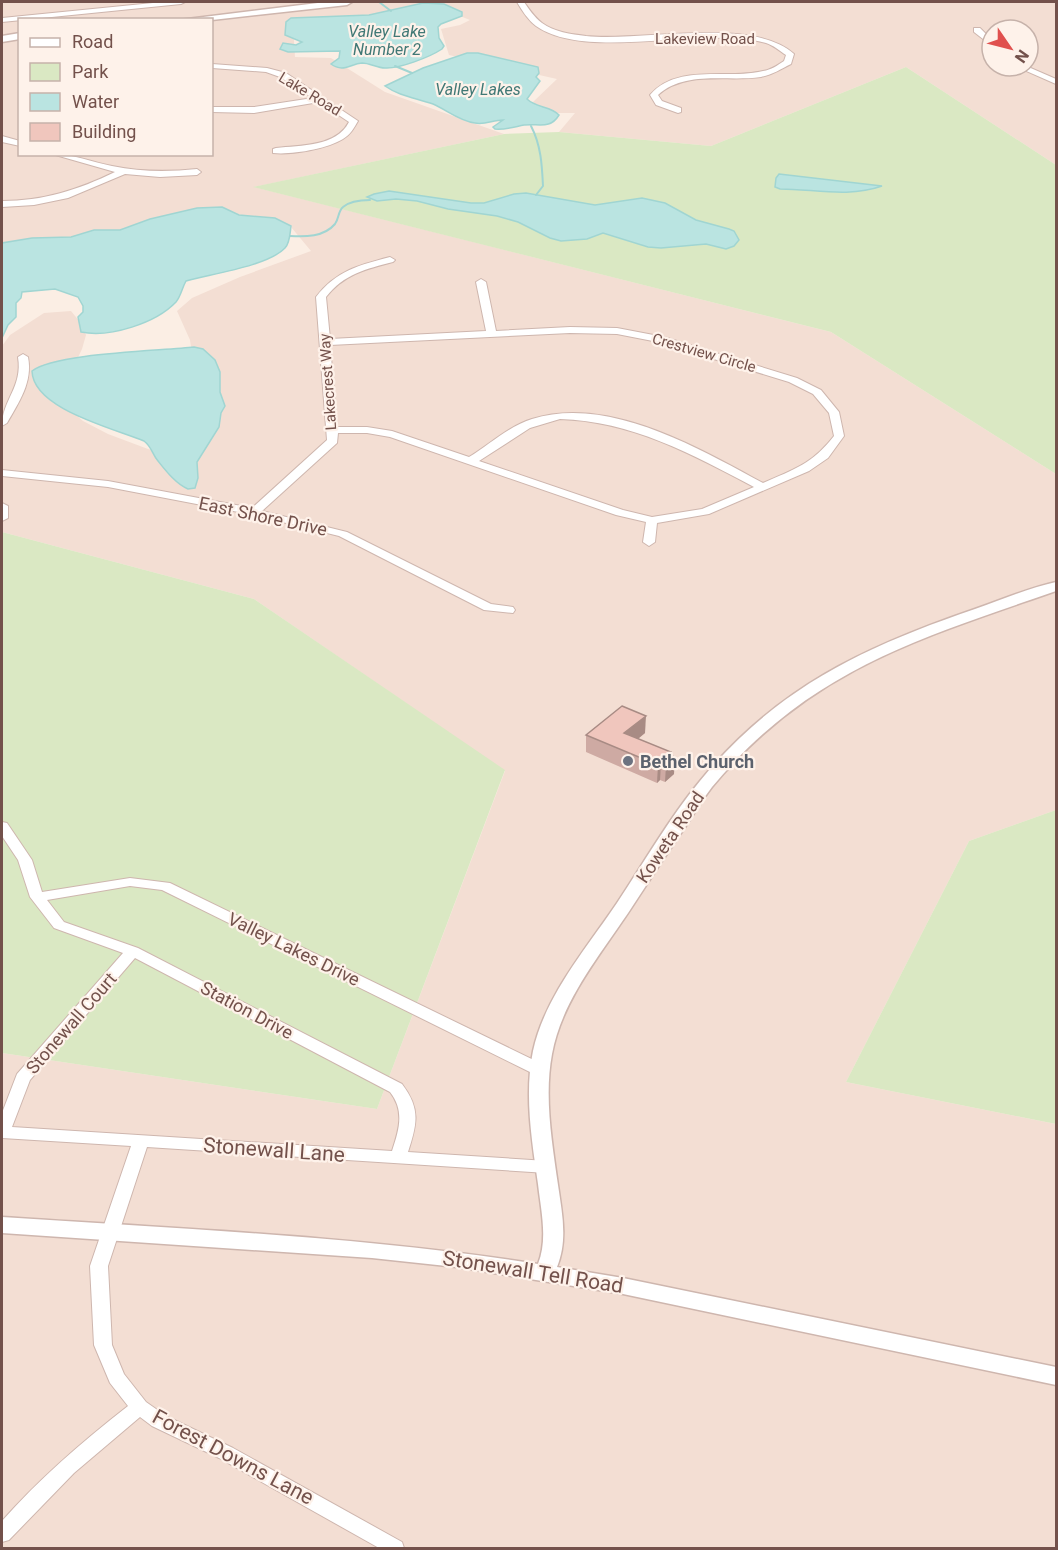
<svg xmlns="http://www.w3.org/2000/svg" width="1058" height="1550" font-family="Roboto,sans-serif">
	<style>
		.residential { fill: #f3ded3; fill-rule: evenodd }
		.green { fill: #dae8c3 }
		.water { fill: #bae4e1; stroke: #a0d5d2; stroke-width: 1.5 }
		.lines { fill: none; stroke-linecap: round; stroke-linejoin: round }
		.stream { stroke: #a0d5d2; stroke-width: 2 }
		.minor-casing { stroke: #ceb6ae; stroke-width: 2 }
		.tertiary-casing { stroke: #ceb6ae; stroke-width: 3 }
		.minor { fill: #fff; fill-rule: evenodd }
		.tertiary { fill: #fff; fill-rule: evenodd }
		.wall { fill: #ceaaa3 }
		.shaded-wall { fill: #a88b84 }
		.building { fill: #f0c6bd; stroke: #a88b84; stroke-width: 1.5 }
		.worship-dot { fill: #6b7280; stroke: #fef2ea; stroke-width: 2 }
		.labels { text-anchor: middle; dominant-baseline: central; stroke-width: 4.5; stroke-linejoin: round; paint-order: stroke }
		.far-street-label { font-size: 15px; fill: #73514b; stroke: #fef2ea }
		.far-water-label { font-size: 16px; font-style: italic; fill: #407875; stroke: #fef2ea }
		.street-label { font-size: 18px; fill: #73514b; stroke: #fef2ea }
		.worship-label { font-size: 18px; font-weight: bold; fill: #5b616d; stroke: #fef2ea; text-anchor: start }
		.near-street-label { font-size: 21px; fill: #73514b; stroke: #fef2ea }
	</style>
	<rect width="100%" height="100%" fill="#fbeee4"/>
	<!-- residential -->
	<path class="residential" d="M2 2H1056V165L906 67 711 146 559 132 575 113H542L533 102 557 79 449 55 441 29 460 25 470 20 455 14 293 26 295 57 331 58 385 92 504 134 254 187 831 332 1056 474V810L969 841 846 1082 1056 1124V1548H2V1053L377 1109 505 771 254 599 2 532V346L10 335 44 313 71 311 80 322 86 335 82 349 58 399 83 421 108 434 148 449 177 455 193 360 190 340 177 311 192 298 240 277 311 251 291 227 274 222 144 231 2 257ZM20 20H212V154H20ZM992 30H1028V66H992Z"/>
	<!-- green -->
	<g class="green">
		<path d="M906 67 1056 165V474L831 332 253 187 504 134 559 132 711 146Z"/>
		<path d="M2 532 254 599 505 770 377 1109 2 1053Z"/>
		<path d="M1056 810V1124L846 1082 969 841Z"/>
	</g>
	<!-- water -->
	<g class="water">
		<path d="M423 3 444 4 462 12V16L441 24 438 27 439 38 444 46 442 49C430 57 399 69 385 68 377 68 370 63 362 63 350 64 343 73 331 64L339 58 340 51 288 52 280 49 283 43 296 45 302 42 285 35 286 22 291 18 369 15Z"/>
		<path d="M467 53H478L538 67 539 73 536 77 540 81 527 99C536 108 551 106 559 115 550 130 538 123 524 125 514 127 505 130 495 129L493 127 503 120C493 120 485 125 475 123 459 121 447 110 433 104 416 98 399 96 385 86L423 68Z"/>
		<path d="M779 174 882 186C848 198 814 189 780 189L775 187 776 178Z"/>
		<path d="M389 191 471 203H484L514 194 526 193 595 205 642 198 665 203 696 220 729 229 734 231 739 240 734 246 726 249 706 244 661 248 648 247 603 233 587 239 561 241 550 238 518 222 497 216 448 209 417 201 396 199 377 201 367 197 374 194Z"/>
		<path d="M222 207 239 215 275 218 291 226C290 233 290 243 285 248 268 266 211 274 186 281 182 288 181 296 176 302 156 323 110 338 81 332L78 317 83 312V306L78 297 55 289 22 292 21 298 16 303V317L8 325 2 338V243L32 238 71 237 94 230H120L150 219 197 208Z"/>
		<path d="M194 347 203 349 215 360 220 372V392L225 406 221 413 219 427 197 462 198 478 195 488 188 489C176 484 166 471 158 461 152 454 152 447 144 441 113 428 33 409 32 371 54 353 160 351 194 347Z"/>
	</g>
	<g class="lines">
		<!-- stream -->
		<g class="stream">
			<path d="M379 2 391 11"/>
			<path d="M395 66 412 73"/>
			<path d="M531 126C541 145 542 165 543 186L536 195"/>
			<path d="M290 236C305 237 324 237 335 224 339 219 338 211 343 207 350 201 361 200 370 200"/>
		</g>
		<defs>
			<g id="minor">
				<path d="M163 2H185L181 4 2 22V18Z"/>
				<path d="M517 2H524C529 9 534 17 542 23 554 32 571 34 586 36 642 42 752 16 794 54L791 64C781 69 772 75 761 77 728 82 685 70 658 95L662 101 681 108V112L678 113 656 105 650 95C678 63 726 80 763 71 771 70 778 65 784 61L786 55C780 51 773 45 766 43 704 25 587 62 536 26 528 20 521 9 517 2Z"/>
				<path d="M974 28H980L992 40V46L974 32Z"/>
				<path d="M212 64 267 68 286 73 358 121C354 128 350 135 343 139 327 149 291 155 273 153V149L276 148C301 145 336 147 349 122L319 102 254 113 212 112V107H254L313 98 280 77 266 72 212 68Z"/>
				<path d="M1015 66H1026L1056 79V84Z"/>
				<path d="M2 136 20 141V146L2 142Z"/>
				<path d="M52 154C73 154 92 162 112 166 141 172 168 172 197 169L201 172 197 175 160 177 125 174 68 198 34 205 2 207V201C43 201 78 190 115 172Z"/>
				<path d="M390 257 395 260 393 262C366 269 344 274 326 297L330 339 486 331 476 282 481 279 486 282 496 331 570 327 617 328 664 337 797 378 821 390 839 412 844 436 828 458 809 471 709 514 657 523 655 542 649 546 643 542 646 522 616 515 390 437 367 433H338L337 443 262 511 347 532 491 604 513 607 515 610 513 613 484 610 339 536 254 515 108 487 2 476V470L108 481 252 508 327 440 316 297C336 271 359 265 390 257ZM570 333 617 334 658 342 789 382 813 394 829 413 834 436C812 464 795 469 763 483 698 448 608 395 532 419 509 426 489 445 469 457L392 431 367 427H337L330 345ZM560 419C631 421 692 454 754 487L702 509 652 517 623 510 479 461 530 428Z"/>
				<path d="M23 354 28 357C33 382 19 402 7 423L2 426C2 400 23 387 18 357Z"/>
				<path d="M2 503 8 506V518L2 521Z"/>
				<path d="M2 822 7 823 32 860 42 892 130 878 170 883 546 1066 548 1070 546 1074H534L162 890 130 886 47 900 64 922 138 948 402 1084C421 1109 417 1124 408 1152L547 1161 553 1163 555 1167 553 1171 547 1173 147 1147 108 1266 112 1345 124 1374 146 1402 166 1416 233 1448 402 1542 404 1548H379L219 1458 152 1426 140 1417 74 1473 9 1540 2 1542V1521C40 1478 83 1441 128 1406L110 1383 94 1345 90 1266 131 1146 2 1138V1113L17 1074 123 953 54 928 30 897 18 860 2 836ZM135 958 390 1092C405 1111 399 1130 392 1151L12 1127 30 1080Z"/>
			</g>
			<g id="tertiary">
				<path d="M326 2H352L347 5 212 20H179Z"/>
				<path d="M20 33V39L2 42V36Z"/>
				<path d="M1056 582V591C919 639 810 669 712 787 702 800 693 815 684 829 666 855 649 881 632 907 602 953 562 999 552 1054 544 1096 552 1143 558 1185 562 1213 568 1240 557 1267L623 1278 1056 1367V1385L623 1294 456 1267 372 1258 2 1233V1217C181 1229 361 1236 538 1264 548 1239 541 1211 538 1184 532 1142 524 1094 533 1051 545 996 586 949 617 903 643 864 670 817 700 781 776 688 864 647 975 609 1001 600 1029 588 1056 582Z"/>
			</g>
		</defs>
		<!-- minor casing -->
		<use href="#minor" class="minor-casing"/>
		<!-- tertiary casing -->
		<use href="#tertiary" class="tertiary-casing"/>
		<!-- minor -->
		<use href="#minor" class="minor"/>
		<!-- tertiary -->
		<use href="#tertiary" class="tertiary"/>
	</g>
	<!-- wall -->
	<path class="wall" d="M645 733 638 739 671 756 674 774 665 782 660 780 657 783 586 752V735Z"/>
	<!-- shaded-wall -->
	<g class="shaded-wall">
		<path d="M646 716 645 733 624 750V733Z"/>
		<path d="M671 752V760L675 757 674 774 665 782 666 765 669 755Z"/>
		<path d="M661 763 660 780 657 783 658 765Z"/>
	</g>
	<!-- building -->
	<path class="building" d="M622 706 646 716 624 733 671 752 669 755 675 757 666 765 661 763 658 765 586 735Z"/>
	<!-- markers -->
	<circle class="worship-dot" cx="628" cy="761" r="6"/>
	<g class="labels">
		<!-- far-street labels -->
		<g class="far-street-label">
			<text x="705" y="39">Lakeview Road</text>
			<text transform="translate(310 94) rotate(31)">Lake Road</text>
			<text transform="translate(704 353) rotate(16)">Crestview Circle</text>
			<text transform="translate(328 382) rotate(-94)">Lakecrest Way</text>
		</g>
		<!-- far-water labels -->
		<g class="far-water-label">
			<text x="387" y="31">Valley Lake<tspan x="387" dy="18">Number 2</tspan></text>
			<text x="478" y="89">Valley Lakes</text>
		</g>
		<!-- street labels -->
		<g class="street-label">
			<text transform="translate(263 516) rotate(12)">East Shore Drive</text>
			<text transform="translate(670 837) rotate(-56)">Koweta Road</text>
			<text transform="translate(294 949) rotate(26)">Valley Lakes Drive</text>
			<text transform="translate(247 1010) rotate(28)">Station Drive</text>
			<text transform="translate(71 1023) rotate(-49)">Stonewall Court</text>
		</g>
		<!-- worship labels -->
		<g class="worship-label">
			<text x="640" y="761">Bethel Church</text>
		</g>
		<!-- near-street labels -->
		<g class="near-street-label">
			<text transform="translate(274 1150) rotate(4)">Stonewall Lane</text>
			<text transform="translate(533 1272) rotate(9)">Stonewall Tell Road</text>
			<text transform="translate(233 1457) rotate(28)">Forest Downs Lane</text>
		</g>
	</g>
	<!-- border -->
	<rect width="1058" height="1550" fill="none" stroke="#73514b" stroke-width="6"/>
	<!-- legend -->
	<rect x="18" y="18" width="195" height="138" fill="#fef2ea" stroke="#c6b2aa" stroke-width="1.5"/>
	<rect x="30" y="38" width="30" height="9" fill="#ffffff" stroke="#c6b2aa" stroke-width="1.5"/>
	<text x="72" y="48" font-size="18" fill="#73514b">Road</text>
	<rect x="30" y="63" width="30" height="18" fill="#dae8c3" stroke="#c6b2aa" stroke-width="1.5"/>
	<text x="72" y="78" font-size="18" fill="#73514b">Park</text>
	<rect x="30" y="93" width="30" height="18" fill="#bae4e1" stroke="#c6b2aa" stroke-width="1.5"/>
	<text x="72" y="108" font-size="18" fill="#73514b">Water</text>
	<rect x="30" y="123" width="30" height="18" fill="#f0c6bd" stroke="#c6b2aa" stroke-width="1.5"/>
	<text x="72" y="138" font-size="18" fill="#73514b">Building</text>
	<!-- north arrow -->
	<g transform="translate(1010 48) rotate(125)"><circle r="28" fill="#fef2ea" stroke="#c6b2aa" stroke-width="1.5"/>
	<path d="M0-4.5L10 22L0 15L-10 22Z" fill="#e0504e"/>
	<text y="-9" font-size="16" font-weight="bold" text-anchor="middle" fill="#73514b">N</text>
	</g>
</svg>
